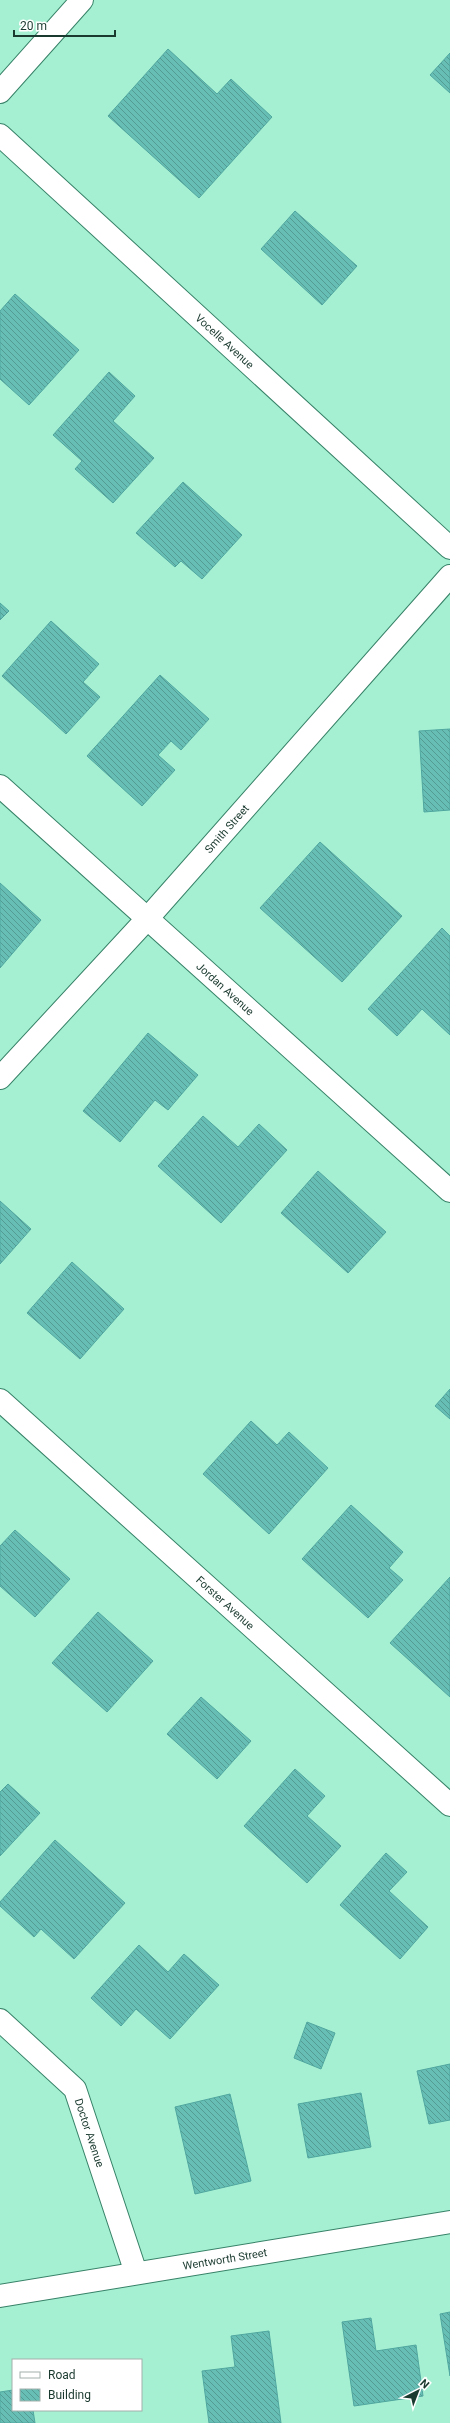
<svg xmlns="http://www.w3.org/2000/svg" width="450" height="2423" font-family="Roboto,sans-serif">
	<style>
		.building { fill: url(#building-back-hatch); stroke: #50a79f }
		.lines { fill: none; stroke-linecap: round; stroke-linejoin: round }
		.street-casing { stroke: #378268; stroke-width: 24 }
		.street { stroke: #fff; stroke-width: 22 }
		.labels { text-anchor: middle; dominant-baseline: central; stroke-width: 3.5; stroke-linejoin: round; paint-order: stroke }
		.street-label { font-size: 11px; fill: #1b3a2f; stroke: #fff }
	</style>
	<defs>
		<pattern id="building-back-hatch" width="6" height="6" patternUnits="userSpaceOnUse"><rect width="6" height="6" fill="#67beb5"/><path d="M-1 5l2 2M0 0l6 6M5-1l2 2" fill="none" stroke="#549b94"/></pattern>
	</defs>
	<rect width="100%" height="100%" fill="#a5f0d2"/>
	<!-- building -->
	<g class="building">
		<path d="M168 49 217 94 231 79 272 117 199 198 108 116Z"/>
		<path d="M450 53V93L430 75Z"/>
		<path d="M295 211 357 266 322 305 261 249Z"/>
		<path d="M15 294 79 350 29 405 0 379V311Z"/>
		<path d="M109 372 135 396 113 421 154 458 113 503 75 469 82 461 53 435Z"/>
		<path d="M183 482 242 535 202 579 181 561 175 567 136 533Z"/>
		<path d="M0 603 9 611 0 620Z"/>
		<path d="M51 621 99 664 83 682 100 697 66 734 2 676Z"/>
		<path d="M160 675 209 719 181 750 171 741 158 755 175 770 142 806 87 756Z"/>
		<path d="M450 729V810L424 812 419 731Z"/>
		<path d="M320 842 402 916 342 982 260 908Z"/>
		<path d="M0 883 41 920 0 968Z"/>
		<path d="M442 928 450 936V1035L422 1009 397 1036 368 1009Z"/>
		<path d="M148 1033 198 1075 168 1110 155 1100 120 1142 83 1111Z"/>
		<path d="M203 1116 238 1147 259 1124 287 1150 221 1223 158 1166Z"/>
		<path d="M318 1171 386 1232 348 1273 281 1213Z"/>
		<path d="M0 1201 31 1229 0 1264Z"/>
		<path d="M72 1262 124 1309 80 1359 27 1313Z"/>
		<path d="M450 1389V1419L435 1406Z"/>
		<path d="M251 1421 277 1445 289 1432 328 1468 269 1534 203 1474Z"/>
		<path d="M351 1505 403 1552 389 1568 403 1580 368 1618 302 1559Z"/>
		<path d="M15 1530 70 1579 35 1617 0 1586V1546Z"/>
		<path d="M450 1577V1697L390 1643Z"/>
		<path d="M98 1612 153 1661 107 1712 52 1663Z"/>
		<path d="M201 1697 251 1741 217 1779 167 1734Z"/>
		<path d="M295 1769 325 1796 307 1816 341 1846 307 1883 244 1826Z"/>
		<path d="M8 1784 40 1813 0 1856V1792Z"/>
		<path d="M55 1840 125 1903 74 1959 41 1929 34 1937 0 1906V1902Z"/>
		<path d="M386 1853 407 1872 389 1891 428 1927 400 1959 340 1905Z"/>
		<path d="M139 1945 168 1972 184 1954 219 1985 170 2039 136 2009 121 2026 91 1998Z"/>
		<path d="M307 2022 335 2033 321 2069 294 2058Z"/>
		<path d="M450 2064V2120L429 2124 417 2071Z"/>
		<path d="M361 2093 371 2147 308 2158 298 2104Z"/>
		<path d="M230 2094 251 2181 195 2194 175 2107Z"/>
		<path d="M450 2312V2376L440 2314Z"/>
		<path d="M371 2318 376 2351 416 2345 423 2396 354 2406 342 2322Z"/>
		<path d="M269 2331 281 2423H209L202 2371 235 2367 231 2336Z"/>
		<path d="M13 2390V2410H33L35 2423H0V2392Z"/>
	</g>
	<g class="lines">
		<defs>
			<g id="street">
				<path d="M0 92 82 0"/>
				<path id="s1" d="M0 135 450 548"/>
				<path id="s2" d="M0 786 450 1191"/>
				<path id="s3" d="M0 1078 147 919 450 576"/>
				<path id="s4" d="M0 1400 450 1805"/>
				<path id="s5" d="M0 2020 75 2089 136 2273"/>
				<path id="s6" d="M0 2296 450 2222"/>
			</g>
		</defs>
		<!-- street casing -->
		<use href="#street" class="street-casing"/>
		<!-- street -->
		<use href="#street" class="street"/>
	</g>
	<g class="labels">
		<!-- street labels -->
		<g class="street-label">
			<text stroke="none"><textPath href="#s1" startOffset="305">Vocelle Avenue</textPath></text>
			<text stroke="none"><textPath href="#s3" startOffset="337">Smith Street</textPath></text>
			<text stroke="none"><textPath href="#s2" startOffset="303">Jordan Avenue</textPath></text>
			<text stroke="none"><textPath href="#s4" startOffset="303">Forster Avenue</textPath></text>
			<text stroke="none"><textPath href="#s5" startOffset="148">Doctor Avenue</textPath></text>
			<text stroke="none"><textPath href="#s6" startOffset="228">Wentworth Street</textPath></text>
		</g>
	</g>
	<!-- legend -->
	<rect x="12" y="2359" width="130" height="52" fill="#ffffff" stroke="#a4b0ac"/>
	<rect x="20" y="2372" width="20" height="6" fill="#ffffff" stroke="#a4b0ac"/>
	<text x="48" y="2379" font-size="12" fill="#1b3a2f">Road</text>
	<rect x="20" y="2389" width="20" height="12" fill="url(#building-back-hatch)" stroke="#a4b0ac"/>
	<text x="48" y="2399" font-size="12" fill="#1b3a2f">Building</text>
	<!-- north arrow -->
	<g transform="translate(418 2391) rotate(42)" stroke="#ffffff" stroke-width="3" paint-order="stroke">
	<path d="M0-3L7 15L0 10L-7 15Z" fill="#1b3a2f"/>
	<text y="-6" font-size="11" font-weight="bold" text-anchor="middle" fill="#1b3a2f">N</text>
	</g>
	<!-- scale -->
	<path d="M14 30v6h101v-6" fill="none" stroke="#1b3a2f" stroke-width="2"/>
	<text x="20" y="30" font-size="12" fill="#1b3a2f" stroke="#ffffff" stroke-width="3" paint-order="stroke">20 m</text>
</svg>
